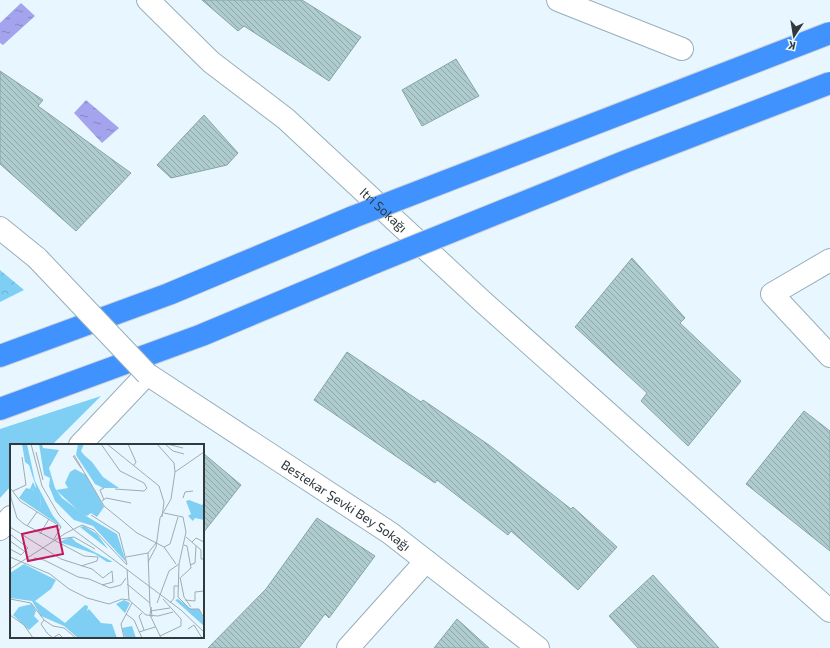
<svg xmlns="http://www.w3.org/2000/svg" width="830" height="648" font-family="'Exo 2',sans-serif">
	<style>
		.green { fill: #7ecff3 }
		.forest { fill: url(#forest-crowns) }
		.water { fill: url(#water-ripples) }
		.building { fill: url(#building-back-hatch); stroke: #88a5a6 }
		.lines { fill: none; stroke-linecap: round; stroke-linejoin: round }
		.street-casing { stroke: #97afba; stroke-width: 24 }
		.highway-casing { stroke: #d1d3d5; stroke-width: 24 }
		.street { stroke: #fff; stroke-width: 22 }
		.highway { stroke: #4093fe; stroke-width: 22 }
		.street-bridge-casing { stroke: #97afba; stroke-width: 24; stroke-linecap: butt }
		.highway-bridge-casing { stroke: #d1d3d5; stroke-width: 24; stroke-linecap: butt }
		.street-bridge { stroke: #fff; stroke-width: 22 }
		.highway-bridge { stroke: #4093fe; stroke-width: 22 }
		.labels { text-anchor: middle; dominant-baseline: central; stroke-width: 3.5; stroke-linejoin: round; paint-order: stroke }
		.street-label { font-size: 13px; fill: #2f393e; stroke: #e8f7ff }
		.inset-road { fill: none; stroke: #9eabb2; stroke-width: 1 }
		.view { fill: #c2185b; fill-opacity: 0.15; stroke: #c2185b; stroke-width: 2 }
		.inset-edge { fill: none; stroke: #2f393e; stroke-width: 2 }
	</style>
	<defs>
		<pattern id="forest-crowns" width="20" height="18" patternUnits="userSpaceOnUse"><rect width="20" height="18" fill="#7ecff3"/><path d="M2 6a3 3 0 1 1 6 0M12 15a3 3 0 1 1 6 0" fill="none" stroke="#6db2d1"/></pattern>
		<pattern id="water-ripples" width="26" height="14" patternUnits="userSpaceOnUse"><rect width="26" height="14" fill="#a4a3ee"/><path d="M2 4q2-2 4 0t4 0M15 11q2-2 4 0t4 0" fill="none" stroke="#8686c2"/></pattern>
		<pattern id="building-back-hatch" width="6" height="6" patternUnits="userSpaceOnUse"><rect width="6" height="6" fill="#aecbcd"/><path d="M-1 5l2 2M0 0l6 6M5-1l2 2" fill="none" stroke="#8ea6a8"/></pattern>
	</defs>
	<rect width="100%" height="100%" fill="#e8f7ff"/>
	<!-- green -->
	<path class="green" d="M101 396 52 445H11V486L0 498V429Z"/>
	<!-- forest -->
	<path class="forest" d="M0 270 24 290 0 302Z"/>
	<!-- water -->
	<g class="water">
		<path d="M21 3 35 16 3 45 0 43V23Z"/>
		<path d="M86 100 119 128 102 143 74 113Z"/>
	</g>
	<!-- building -->
	<g class="building">
		<path d="M202 0H302L361 37 329 81 244 26 238 31Z"/>
		<path d="M456 59 479 96 422 126 402 90Z"/>
		<path d="M0 71 43 100 38 106 131 173 76 231 0 164Z"/>
		<path d="M204 115 238 153 227 165 171 178 157 165Z"/>
		<path d="M632 258 685 318 680 323 741 381 688 446 641 401 647 393 575 327Z"/>
		<path d="M347 352 421 402 423 400 489 445 571 509 573 507 617 547 578 590 511 531 508 535 437 480 435 483 314 400Z"/>
		<path d="M804 411 830 431V551L746 484Z"/>
		<path d="M203 453 241 485 203 533Z"/>
		<path d="M317 518 375 556 329 618 325 614 299 648H208L266 589Z"/>
		<path d="M653 575 719 648H638L609 616Z"/>
		<path d="M457 619 489 648H434Z"/>
	</g>
	<g class="lines">
		<defs>
			<g id="street">
				<path id="s1" d="M148 0 211 62 286 119 482 301 830 611"/>
				<path d="M558 0 682 49"/>
				<path d="M0 228 37 258"/>
				<path d="M830 260 772 294 830 356"/>
				<path id="s2" d="M80 445 147 374 390 533 538 648"/>
				<path d="M0 529 11 517"/>
				<path d="M348 648 426 561"/>
			</g>
			<g id="highway">
				<path d="M0 356 169 294 353 217"/>
				<path d="M0 409 202 335 376 262"/>
			</g>
		</defs>
		<!-- street casing -->
		<use href="#street" class="street-casing"/>
		<!-- highway casing -->
		<use href="#highway" class="highway-casing"/>
		<!-- street -->
		<use href="#street" class="street"/>
		<!-- highway -->
		<use href="#highway" class="highway"/>
		<defs>
			<path id="street-bridge" d="M37 258 147 374"/>
			<g id="highway-bridge">
				<path d="M353 217 830 33"/>
				<path d="M376 262 624 162 830 83"/>
			</g>
		</defs>
		<!-- street-bridge casing -->
		<use href="#street-bridge" class="street-bridge-casing"/>
		<!-- highway-bridge casing -->
		<use href="#highway-bridge" class="highway-bridge-casing"/>
		<!-- street-bridge -->
		<use href="#street-bridge" class="street-bridge"/>
		<!-- highway-bridge -->
		<use href="#highway-bridge" class="highway-bridge"/>
	</g>
	<g class="labels">
		<!-- street labels -->
		<g class="street-label">
			<text stroke="none"><textPath href="#s1" startOffset="316">Itri Sokağı</textPath></text>
			<text stroke="none"><textPath href="#s2" startOffset="336">Bestekar Şevki Bey Sokağı</textPath></text>
		</g>
	</g>
	<!-- overview -->
	<g transform="translate(10 444)">
		<rect width="194" height="194" fill="#e8f7ff"/>
		<path d="M12 0H17L25 37 43 72 30 63 31 54 22 47 26 43 19 21 15 18ZM68 0H74L71 7 74 11 82 18 93 33 109 44H93L85 40 66 11ZM179 56 192 61 194 58V76L185 74 183 77 178 72 181 70 176 57ZM74 82 87 90 98 105 70 83ZM168 155 181 165H189L194 175V182L165 156Z" fill="#7ecff3"/>
		<path d="M29 0H32L33 4 49 6 39 24 45 44 52 54 76 72 107 90 116 118 83 82 64 76 45 57 39 42 40 34 34 31ZM23 38 26 45 22 46 31 54 30 63 40 68 52 83 9 54 16 44 20 45ZM61 93 66 98 103 118H97L85 110 49 98ZM14 120 46 136 41 145 25 157 55 179 75 161 78 162 73 194H68L54 182 31 172 22 157 0 154V129Z" fill="#7ecff3"/>
		<path d="M65 25 76 31 94 63 87 73 81 69 77 72 72 70 46 46 58 44 55 39 60 28ZM114 156 120 159 115 169 106 160ZM79 165 91 179 102 180 107 194H70L65 182ZM122 182 126 194H115L112 184Z" fill="#7ecff3"/>
		<path d="M22 160 26 167 24 172 29 177 19 186 3 171 9 163Z" fill="#7ecff3"/>
		<path class="inset-road" d="M21 0 32 42 49 71 64 86 171 166 194 188M91 0 110 27 134 39 137 44 134 47 105 45M97 0 149 42 154 58 152 73M118 0 126 18 124 21M155 0 163 7 174 10M157 0 173 4M26 8 33 36M64 11 94 62 127 89 154 103 166 120M63 12 71 24M165 28 194 8M0 38 1 54 7 74 14 80 74 112 88 113 87 117 71 122M94 44 90 46 94 56M1 45 10 57 51 83 44 95M3 47 16 41 12 13M173 54 175 48 183 47M92 57 96 54 121 59M81 71 109 89 117 120M17 82 27 68M0 83 51 115 82 125 93 134 102 127 103 138 92 141M0 90 18 104 11 111 0 105M30 90 39 75M176 93 191 106V115H194M50 95 64 93 85 105M0 97 14 107M182 98 186 94 194 98M154 103 160 100 168 73M0 113 40 130 59 145 77 154 99 160 112 155 119 156M116 113 138 109M24 114 34 116 68 133 79 135 100 144 111 141 116 134M138 118 146 103 150 74 161 55 165 28 164 19 147 0M169 120 168 153 180 165H189L194 174M180 121 185 119 186 102M0 125 56 89 72 81 84 86 117 121M117 125 119 156M170 133 174 153 181 163M171 133 181 124 177 102 174 101M117 140 140 159M0 155 21 159 34 176 43 182 54 184 66 194M119 156 136 171 148 172 163 168M175 156 185 157V148L194 147M147 159 159 127 169 120 176 88 173 73 154 69M160 159 164 154V142H168M140 163 138 109 146 99M140 167 160 164M132 169 129 172 134 186M116 170 124 176 132 194M0 171 14 181 23 194M142 173 141 163 140 171 151 194M34 176 31 180 37 189 43 194 49 190 53 194M178 185 184 181 192 194M129 188 145 183M150 192 171 182V175L153 155M114 194 111 180 122 159"/>
		<path class="view" d="M47 82 53 110 18 117 12 90Z"/>
		<rect width="194" height="194" class="inset-edge"/>
	</g>
	<!-- north arrow -->
	<g transform="translate(794 36) rotate(192)" stroke="#e8f7ff" stroke-width="3" paint-order="stroke">
	<path d="M0-3L7 15L0 10L-7 15Z" fill="#2f393e"/>
	<text y="-6" font-size="11" font-weight="bold" text-anchor="middle" fill="#2f393e">K</text>
	</g>
</svg>
